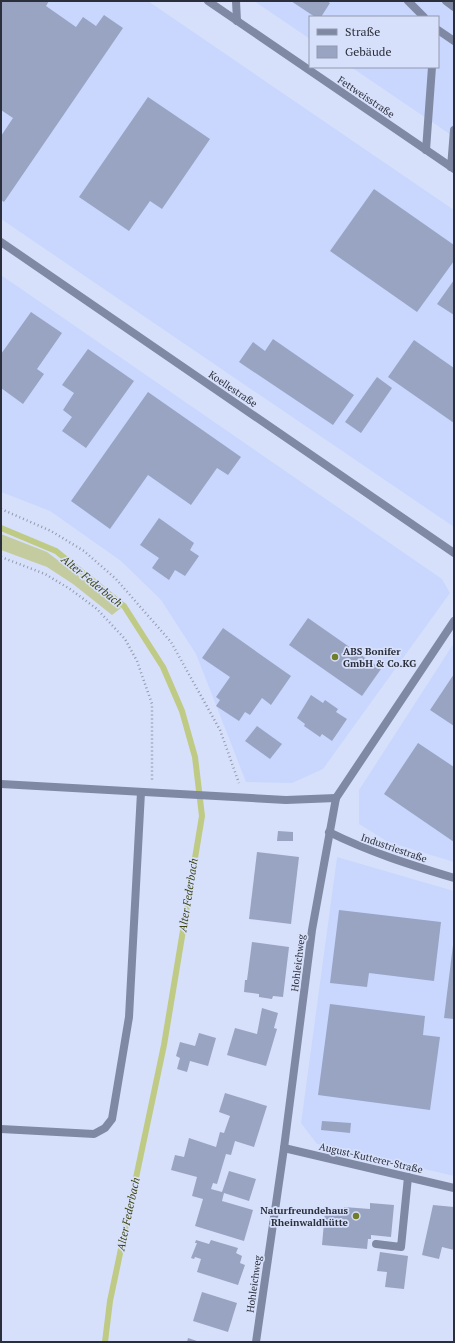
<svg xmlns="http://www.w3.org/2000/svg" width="455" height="1343" font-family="'PT Serif',serif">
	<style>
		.built { fill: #c9d7fe }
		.green { fill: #c4cc9f }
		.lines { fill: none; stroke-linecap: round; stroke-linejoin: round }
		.stream { stroke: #bfca84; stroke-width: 6 }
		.building { fill: #99a4c3 }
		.path { stroke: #9299ae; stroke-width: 2.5; stroke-dasharray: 1 3; stroke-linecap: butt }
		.service { stroke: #8089a4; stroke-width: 8 }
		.minor { stroke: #8089a4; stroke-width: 8 }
		.poi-dot { fill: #727d28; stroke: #d7e0fa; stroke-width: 1.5 }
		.labels { text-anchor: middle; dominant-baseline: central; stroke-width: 3.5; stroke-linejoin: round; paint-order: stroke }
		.street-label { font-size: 10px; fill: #2b2f3c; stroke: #d7e0fa }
		.poi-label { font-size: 10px; font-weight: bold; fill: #2b2f3c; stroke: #d7e0fa; text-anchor: start }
		.water-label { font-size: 11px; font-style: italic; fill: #3d430f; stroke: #d7e0fa }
	</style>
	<rect width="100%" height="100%" fill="#d7e0fa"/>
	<!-- built -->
	<g class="built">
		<path d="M1 1H148L454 210V527L1 219Z"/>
		<path d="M254 1H454V137L351 67H438V17H310V39Z"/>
		<path d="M1 275 442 579 450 593 323 769 292 783 246 782 196 654 161 600 121 561 50 511 1 492Z"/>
		<path d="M454 643V862L388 842 359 824V790Z"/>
		<path d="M337 857 454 891V1176L317 1144 301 1123Z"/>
	</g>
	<!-- green -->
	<path class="green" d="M1 534 47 552 121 608 112 615 73 584 47 567 1 550Z"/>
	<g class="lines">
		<!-- stream -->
		<path class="stream" d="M1 528 56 551 124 606 163 667 182 711 195 757 202 816 164 1045 110 1301 105 1342"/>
	</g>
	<!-- building -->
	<g class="building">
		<path d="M1 1H49L46 6 76 27 83 17 96 26 104 15 123 28 4 202 1 200V136L13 118 1 110Z"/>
		<path d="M291 1H327L330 3 321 17H315Z"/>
		<path d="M148 97 210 139 162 209 150 201 129 231 79 197Z"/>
		<path d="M374 189 454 245V261L417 312 330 251Z"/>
		<path d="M454 280V315L437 304Z"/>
		<path d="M31 312 62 333 37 369 44 374 23 404 1 388V354Z"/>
		<path d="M273 339 354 395 333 425 239 362 253 342 265 351Z"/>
		<path d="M414 340 454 368V423L388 377Z"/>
		<path d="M88 349 134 381 86 448 62 431 72 417 63 410 74 393 62 385Z"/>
		<path d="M377 377 392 388 361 433 345 422Z"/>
		<path d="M148 392 241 457 228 475 217 468 191 505 148 475 110 529 71 501Z"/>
		<path d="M159 518 194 543 190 550 199 556 185 576 175 570 169 580 152 568 159 558 140 545Z"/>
		<path d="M308 618 381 669 362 696 289 645Z"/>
		<path d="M223 628 291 676 271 705 262 698 250 715 245 712 239 721 216 706 220 700 216 697 230 677 202 658Z"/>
		<path d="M454 674V726L430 710Z"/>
		<path d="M311 695 323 703 325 700 338 709 336 712 347 719 332 741 322 734 320 737 304 726 305 724 297 718Z"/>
		<path d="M257 726 282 744 270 759 245 741Z"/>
		<path d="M418 743 454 767V842L384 794Z"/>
		<path d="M278 831 293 832V841H277Z"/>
		<path d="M257 852 299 857 291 924 249 919Z"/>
		<path d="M339 910 441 922 434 981 369 973 367 987 330 983Z"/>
		<path d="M252 942 289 947 283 997 273 996 272 999 259 997V994L244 992 245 980H247Z"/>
		<path d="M453 945 454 946V1019L444 1018Z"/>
		<path d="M330 1004 425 1016 423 1035 440 1037 430 1110 318 1095Z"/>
		<path d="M262 1008 278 1013 274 1028 277 1029 266 1066 227 1055 235 1028 257 1034Z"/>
		<path d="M199 1033 216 1038 208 1066 190 1061 187 1072 177 1069 180 1058 176 1056 180 1042 195 1046Z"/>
		<path d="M225 1093 267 1106 254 1147 235 1141 231 1155 226 1154 217 1184 213 1183 211 1189 222 1192 229 1171 256 1179 249 1201 224 1193 222 1201 253 1210 244 1241 195 1226 203 1199 192 1196 197 1177 171 1170 175 1155 184 1157 189 1138 216 1147 220 1132 224 1133 230 1116 219 1112Z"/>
		<path d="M322 1121 351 1123 350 1133 321 1130Z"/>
		<path d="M370 1203 394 1205 391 1237 371 1235V1239H368L367 1249 322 1245 325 1211 343 1213 344 1207 370 1209Z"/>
		<path d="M433 1205 454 1207V1250L442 1247 439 1259 422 1255Z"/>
		<path d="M196 1240 209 1244 211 1240 238 1248 236 1253 242 1256 240 1263 245 1265 238 1285 197 1272 201 1259 195 1257 194 1259 191 1258 197 1243H195Z"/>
		<path d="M380 1252 408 1256 404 1289 385 1287 387 1272 377 1271Z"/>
		<path d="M202 1292 237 1303 228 1332 193 1321Z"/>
		<path d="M188 1338 200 1342H187Z"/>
	</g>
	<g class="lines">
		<!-- path -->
		<g class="path">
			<path d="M1 509 51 531 84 551 116 579 171 642 220 730 239 783"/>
			<path d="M1 557 45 574 70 589 97 609 125 639 137 661 152 704V780"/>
		</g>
		<!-- service -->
		<g class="service">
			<path d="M236 1 237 21"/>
			<path d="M408 1 424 17"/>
			<path d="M446 1 454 7"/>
			<path d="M438 30 454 41"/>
			<path d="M426 150 432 67"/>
			<path d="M451 167 454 130"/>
			<path d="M1 784 286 800 336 798"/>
			<path d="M1 1129 94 1134 105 1128 112 1119 129 1017 141 792"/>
			<path d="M376 1244 401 1247 408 1177"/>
		</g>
		<!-- minor -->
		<g class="minor">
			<path d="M208 1 454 169"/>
			<path d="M1 242 454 553"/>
			<path d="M329 832C369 852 411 865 454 878"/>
			<path d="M284 1148 454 1188"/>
			<path d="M256 1342 284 1148 312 930 336 798 454 621"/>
		</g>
	</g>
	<!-- markers -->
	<g class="poi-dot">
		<circle cx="335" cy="657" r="4"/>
		<circle cx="356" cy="1216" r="4"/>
	</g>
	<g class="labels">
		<!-- street labels -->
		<g class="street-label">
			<text transform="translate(366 97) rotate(34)">Fettweisstraße</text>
			<text transform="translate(233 389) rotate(34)">Koellestraße</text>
			<text transform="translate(394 848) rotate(19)">Industriestraße</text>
			<text transform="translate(298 963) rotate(-83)">Hohleichweg</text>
			<text transform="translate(371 1158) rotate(13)">August-Kutterer-Straße</text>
			<text transform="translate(254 1284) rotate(-82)">Hohleichweg</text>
		</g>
		<!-- poi labels -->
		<g class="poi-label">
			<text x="343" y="651">ABS Bonifer<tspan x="343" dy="12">GmbH &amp; Co.KG</tspan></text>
			<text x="348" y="1210" text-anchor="end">Naturfreundehaus<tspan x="348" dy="12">Rheinwaldhütte</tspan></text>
		</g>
		<!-- water labels -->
		<g class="water-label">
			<text transform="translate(92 581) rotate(39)">Alter Federbach</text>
			<text transform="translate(188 895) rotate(-81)">Alter Federbach</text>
			<text transform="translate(128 1214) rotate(-78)">Alter Federbach</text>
		</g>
	</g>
	<!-- border -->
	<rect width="455" height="1343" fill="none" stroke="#2b2f3c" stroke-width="4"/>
	<!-- legend -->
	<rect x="309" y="16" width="130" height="52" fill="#d7e0fa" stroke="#9299ae"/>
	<rect x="317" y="29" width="20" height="6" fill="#8089a4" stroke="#9299ae"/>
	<text x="345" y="36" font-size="12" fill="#2b2f3c">Straße</text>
	<rect x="317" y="46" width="20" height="12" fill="#99a4c3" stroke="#9299ae"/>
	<text x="345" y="56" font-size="12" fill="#2b2f3c">Gebäude</text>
</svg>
